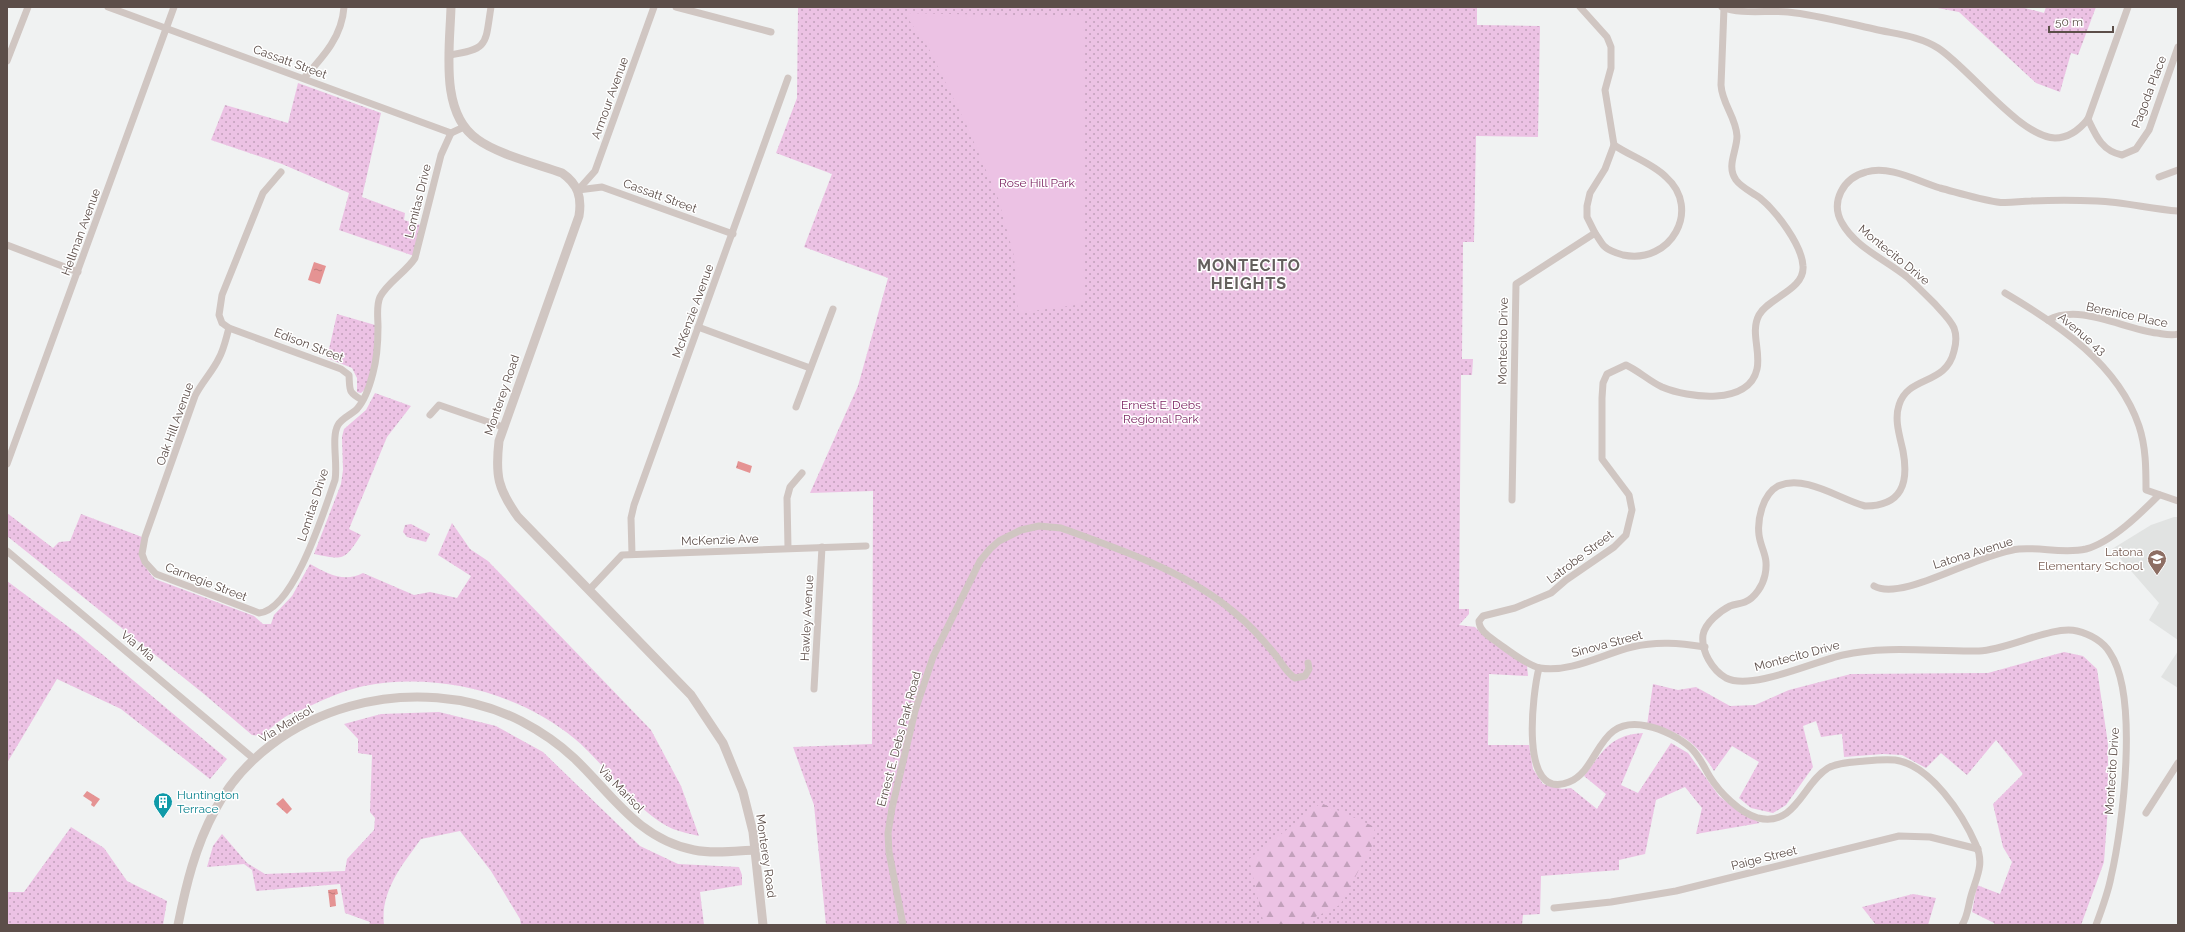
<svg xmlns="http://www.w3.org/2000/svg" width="2185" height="932" font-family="Raleway,sans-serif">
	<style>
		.education { fill: #e1e3e2 }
		.grass { fill: url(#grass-dots) }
		.forest { fill: url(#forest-firs) }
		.garden { fill: #ecc2e4 }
		.water { fill: url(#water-ripples) }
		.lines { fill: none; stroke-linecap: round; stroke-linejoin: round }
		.minor { stroke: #d0c6c2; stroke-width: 7 }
		.tertiary { stroke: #d0c6c2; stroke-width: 9 }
		.labels { text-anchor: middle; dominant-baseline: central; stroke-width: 3; stroke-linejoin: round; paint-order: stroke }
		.street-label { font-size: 12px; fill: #5c4e49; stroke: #fff }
		.park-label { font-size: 12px; fill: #781f5e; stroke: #fff }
		.education-label { font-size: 12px; fill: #785e54; stroke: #fff; text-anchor: end }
		.culture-label { font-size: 12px; fill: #0d838f; stroke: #fff; text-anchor: start }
		.district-label { font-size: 16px; font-weight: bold; letter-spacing: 1px; fill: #645f5d; stroke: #fff }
	</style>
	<defs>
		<pattern id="grass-dots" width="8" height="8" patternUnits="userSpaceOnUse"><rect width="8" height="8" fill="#ecc2e4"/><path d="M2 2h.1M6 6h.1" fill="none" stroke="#c2a0bb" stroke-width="1.8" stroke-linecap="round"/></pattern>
		<pattern id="forest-firs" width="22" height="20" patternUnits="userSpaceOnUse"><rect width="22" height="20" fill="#ecc2e4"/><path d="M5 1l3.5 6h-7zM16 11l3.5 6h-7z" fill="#c2a0bb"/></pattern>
		<pattern id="water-ripples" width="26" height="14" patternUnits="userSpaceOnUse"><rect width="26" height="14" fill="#e59393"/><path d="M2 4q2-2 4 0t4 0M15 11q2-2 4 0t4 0" fill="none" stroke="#bd7a7a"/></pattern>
	</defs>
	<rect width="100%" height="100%" fill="#f0f2f2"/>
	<!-- education -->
	<g class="education">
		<path d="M2174 517H2178V640L2149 620 2159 603 2112 549 2151 525Z"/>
		<path d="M2178 651V688L2161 677Z"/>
	</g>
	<!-- grass -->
	<g class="grass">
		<path d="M798 7H1477V25L1540 26 1538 137 1476 136 1474 242H1463L1462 359H1473L1472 375H1461L1459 609H1469V614L1459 625 1475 627 1483 635 1527 665 1528 676 1489 674 1488 745H1529L1533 769 1543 784 1562 789 1571 788 1597 809 1606 794 1584 776C1603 752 1609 735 1643 733L1621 785 1638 793 1671 743 1688 753 1719 796 1738 811 1760 823 1696 834 1702 808 1685 787 1656 800 1645 854 1619 860V870L1541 876 1540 914 1523 915 1522 925H826L814 805 793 747 872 744 873 491 810 493 858 386 888 278 804 247 832 174 776 153 797 98Z"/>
		<path d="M1932 7H2021L2044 13 2046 7H2096L2078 55 2071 53 2060 92 2036 83 1959 12Z"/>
		<path d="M298 83 381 113 362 197 405 213 404 220 420 225 414 256 339 230 349 193 282 164 211 140 225 105 288 123Z"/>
		<path d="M337 314 375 325C375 341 374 385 361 393L357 392V378L352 368 327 358Z"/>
		<path d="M375 393 411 406 387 437 349 529 361 535C344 561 344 560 314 554L341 484 343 470 342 437 344 429 366 410Z"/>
		<path d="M7 513 53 548 59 542 70 541 81 514 142 537C140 556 141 564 155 579L254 616 263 624H271L274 615 292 596 310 564C328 574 344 583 363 573L414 595 430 592 457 598 471 576 438 555 452 523 470 549 488 561 651 730 681 786 699 836C691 834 681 832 673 829 637 813 606 765 575 739 519 692 436 672 364 686 345 690 327 698 310 706 302 710 293 712 285 717 277 722 269 730 261 736L252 735 204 694 7 536Z"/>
		<path d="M411 524 430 534 426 542 407 537 403 532 405 525Z"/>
		<path d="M7 581 78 634 227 759 210 779 121 709 57 679 7 763Z"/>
		<path d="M2064 652 2083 656 2097 669 2108 744V807L2104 862 2081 925H1994V923L1972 912 1977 885 2000 894 2012 862 2003 847 1993 804 2023 774 1996 740 1967 775 1941 753 1926 768 1902 755 1883 754 1844 757 1842 734 1821 737 1816 721 1803 726 1813 767 1786 805 1773 813 1751 808 1739 798 1759 762 1732 746 1714 771C1697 743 1680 730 1647 725L1653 684 1678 690 1696 687 1730 706 1755 705 1789 690 1851 674 1988 673Z"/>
		<path d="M439 712 496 726 543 752 640 846 678 864 739 867 742 875V885L700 892 704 925H521L520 919 491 871 460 831 421 839C403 864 380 891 384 925H369L370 922 345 913 340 884 256 891 252 870 244 864 207 867 213 846 222 834 247 863 265 874 345 871 347 859 374 830 375 818 370 812 372 755 358 753V739L344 724 381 714Z"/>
		<path d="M71 827 104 848 127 881 167 901 163 925H7V892H24Z"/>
		<path d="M1913 894 1936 898 1928 925H1876L1862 907Z"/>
	</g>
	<!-- forest -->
	<path class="forest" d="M1321 803 1375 827 1372 846 1340 905 1311 919 1313 925H1264L1249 859Z"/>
	<!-- garden -->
	<path class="garden" d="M904 13 1084 17 1083 304 1018 313 1014 256 998 198 966 124 929 49Z"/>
	<!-- water -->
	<g class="water">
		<path d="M314 262 326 266 320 284 308 280Z"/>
		<path d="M738 461 752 466 750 473 736 468Z"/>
		<path d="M87 791 100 799 94 807 91 805 92 802 83 796Z"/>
		<path d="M283 798 292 809 287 814 276 804Z"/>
		<path d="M337 889 338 894 335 895 336 906 330 907 328 890Z"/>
	</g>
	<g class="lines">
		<!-- minor -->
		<g class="minor">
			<path d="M108 7 451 133 464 127"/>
			<path d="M676 7 771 32"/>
			<path d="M1722 7C1741 15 1767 10 1788 12 1817 15 1846 23 1874 29 1895 34 1920 36 1938 48 1969 68 2020 137 2055 138 2069 138 2080 129 2088 119L2128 7"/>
			<path d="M450 55C490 49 485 43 491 7"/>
			<path d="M7 61 28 7"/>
			<path d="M304 78C323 57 342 37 344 7"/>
			<path d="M2088 119C2096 136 2102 151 2122 155L2136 149 2149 130 2178 47"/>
			<path d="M281 172 263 193 222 295 219 315 222 323 229 328C226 338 224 349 219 358 213 371 202 382 195 396L145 537 142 554 145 562 156 574 259 613C294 610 325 508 335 480 338 464 331 437 338 425 342 418 351 415 357 409 365 400 370 385 373 373 377 358 378 342 378 327 378 317 376 306 380 297 387 283 406 272 415 258L441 155 451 133"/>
			<path d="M2159 177 2178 170"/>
			<path d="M578 190 595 171 654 7"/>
			<path d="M578 190 602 187 733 234"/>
			<path d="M1595 233C1598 237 1601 243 1604 246 1609 251 1616 253 1623 255 1671 265 1702 209 1666 177 1652 163 1630 156 1614 145"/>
			<path d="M7 245 78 272"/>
			<path d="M2005 293C2059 325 2118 364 2139 426 2146 447 2146 469 2146 490L2178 501"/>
			<path d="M2048 320C2080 303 2123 329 2157 333 2164 334 2171 336 2178 334"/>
			<path d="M698 327 810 368"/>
			<path d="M229 328 341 369 349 375C350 391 348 392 362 400"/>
			<path d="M796 407 833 309"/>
			<path d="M430 415 439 405 503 427"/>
			<path d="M7 464 174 7"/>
			<path d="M1512 500 1516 284 1595 233 1587 217V206L1590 193 1605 169 1614 145 1605 90 1611 68V47L1607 37 1580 7"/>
			<path d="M788 548 787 498 790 487 802 473"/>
			<path d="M7 551 254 759"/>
			<path d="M632 554 631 518 634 505 788 78"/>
			<path d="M1874 586C1895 598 1944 573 1967 565 1983 559 2001 551 2019 549 2041 547 2064 554 2086 549 2112 542 2141 513 2159 495"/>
			<path d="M590 589 622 555 866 546"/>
			<path d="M1705 647C1679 643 1657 641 1632 647 1603 654 1571 673 1540 668 1528 666 1508 650 1498 643 1490 637 1479 631 1479 621L1483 616 1515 608 1551 593 1566 580 1614 547 1626 535 1632 510 1629 495 1602 459V398L1603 383 1607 374 1626 365C1639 371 1649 381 1662 387 1688 398 1749 406 1757 369 1761 351 1750 332 1759 315 1769 297 1805 290 1803 266 1802 245 1776 211 1760 198 1752 192 1742 188 1736 180 1726 166 1737 151 1737 136 1736 117 1722 104 1721 85L1724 8"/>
			<path d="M1539 668C1533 691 1518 803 1569 782 1601 769 1596 715 1647 726 1662 729 1680 738 1691 748 1700 757 1704 767 1710 777 1720 793 1740 813 1758 818 1796 827 1803 783 1828 768 1839 762 1853 762 1865 761 1875 760 1885 759 1895 760 1931 765 1963 815 1976 845 1985 864 1976 878 1971 896 1968 906 1968 916 1962 925"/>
			<path d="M814 689 822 547"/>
			<path d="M2146 813 2178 763"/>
			<path d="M1554 908 1611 902 1676 891 1899 836 1930 837 1978 849"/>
			<path d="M903 925 889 852 888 833 892 808 915 711 933 657 980 561 990 549 999 541 1021 530 1039 526 1061 528C1121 550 1186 571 1235 613 1251 626 1265 642 1277 657 1283 665 1287 673 1295 678L1305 676 1309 669 1308 663"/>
			<path d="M2096 925C2102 909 2108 893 2111 877 2123 826 2139 696 2110 653 2104 642 2090 634 2077 631 2052 625 2008 650 1979 651 1934 652 1887 645 1843 655 1815 661 1752 691 1726 678 1712 670 1701 651 1703 635 1705 623 1720 611 1730 606 1735 604 1740 604 1745 602 1755 598 1763 585 1765 575 1769 556 1761 550 1759 535 1757 519 1763 494 1778 486 1805 474 1839 499 1865 506 1902 506 1909 483 1903 451 1900 437 1894 420 1899 405 1908 375 1946 386 1954 351 1956 344 1957 336 1954 328 1950 319 1942 312 1935 304 1926 295 1917 286 1907 277 1886 260 1855 247 1842 223 1830 202 1843 178 1866 172 1890 165 1917 181 1940 188 1959 193 1978 199 1997 202 2008 204 2020 201 2031 201 2053 200 2075 200 2097 201 2124 202 2151 209 2178 211"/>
		</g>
		<!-- tertiary -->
		<g class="tertiary">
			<path d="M451 7C450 47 439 113 477 139 497 154 537 164 562 173 578 184 582 197 579 216L499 441C495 476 498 489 518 517L691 695 723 743 743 792 753 832 763 925"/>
			<path d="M178 925C186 885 195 847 215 810 271 705 417 668 521 721 540 731 558 743 574 758 612 794 638 839 694 850 713 854 735 851 754 850"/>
		</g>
	</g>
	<!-- icons -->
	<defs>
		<symbol id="school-pin" viewBox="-11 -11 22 30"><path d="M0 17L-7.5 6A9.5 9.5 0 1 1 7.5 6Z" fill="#8d6e63" stroke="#fff"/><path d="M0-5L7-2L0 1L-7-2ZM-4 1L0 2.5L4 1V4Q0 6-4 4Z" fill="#fff"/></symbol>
		<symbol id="building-pin" viewBox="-11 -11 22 30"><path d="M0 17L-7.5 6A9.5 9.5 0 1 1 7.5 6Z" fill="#0f9aa8" stroke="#fff"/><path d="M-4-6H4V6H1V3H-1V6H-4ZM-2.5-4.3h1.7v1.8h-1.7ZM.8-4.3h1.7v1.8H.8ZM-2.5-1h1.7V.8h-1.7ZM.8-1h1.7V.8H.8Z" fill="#fff"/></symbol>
	</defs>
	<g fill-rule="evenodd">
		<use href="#school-pin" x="2146" y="548" width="22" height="30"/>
		<use href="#building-pin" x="152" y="791" width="22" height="30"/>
	</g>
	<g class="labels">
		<!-- street labels -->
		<g class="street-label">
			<text transform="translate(290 62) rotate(20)">Cassatt Street</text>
			<text transform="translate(2149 92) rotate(-69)">Pagoda Place</text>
			<text transform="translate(610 98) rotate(-70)">Armour Avenue</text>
			<text transform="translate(660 196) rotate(20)">Cassatt Street</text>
			<text transform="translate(418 201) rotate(-76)">Lomitas Drive</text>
			<text transform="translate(81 232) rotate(-70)">Hellman Avenue</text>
			<text transform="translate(1894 255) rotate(39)">Montecito Drive</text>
			<text transform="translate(693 311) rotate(-70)">McKenzie Avenue</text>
			<text transform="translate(2127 315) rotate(12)">Berenice Place</text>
			<text transform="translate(2082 334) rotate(40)">Avenue 43</text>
			<text transform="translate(1503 341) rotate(-89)">Montecito Drive</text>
			<text transform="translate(309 345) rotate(21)">Edison Street</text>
			<text transform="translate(502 395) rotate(-71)">Monterey Road</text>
			<text transform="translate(175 424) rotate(-70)">Oak Hill Avenue</text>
			<text transform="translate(313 505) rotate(-72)">Lomitas Drive</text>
			<text transform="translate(720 540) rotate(-2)">McKenzie Ave</text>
			<text transform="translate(1973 553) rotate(-17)">Latona Avenue</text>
			<text transform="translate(1580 557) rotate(-37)">Latrobe Street</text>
			<text transform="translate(206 582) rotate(21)">Carnegie Street</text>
			<text transform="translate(807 618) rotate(-87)">Hawley Avenue</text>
			<text transform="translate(1607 644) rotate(-15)">Sinova Street</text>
			<text transform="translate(138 646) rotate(40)">Via Mia</text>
			<text transform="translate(1797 656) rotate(-15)">Montecito Drive</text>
			<text transform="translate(286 724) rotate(-31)">Via Marisol</text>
			<text transform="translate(899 739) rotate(-75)">Ernest E. Debs Park Road</text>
			<text transform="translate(2112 771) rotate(-86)">Montecito Drive</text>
			<text transform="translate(621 789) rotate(46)">Via Marisol</text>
			<text transform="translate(766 856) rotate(82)">Monterey Road</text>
			<text transform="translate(1764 858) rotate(-14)">Paige Street</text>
		</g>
		<!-- park labels -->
		<g class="park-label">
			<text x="1037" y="183">Rose Hill Park</text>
			<text x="1161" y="405">Ernest E. Debs<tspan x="1161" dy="14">Regional Park</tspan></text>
		</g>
		<!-- education labels -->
		<g class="education-label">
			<text x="2143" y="552">Latona<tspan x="2143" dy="14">Elementary School</tspan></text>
		</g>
		<!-- culture labels -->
		<g class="culture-label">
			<text x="177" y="795">Huntington<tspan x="177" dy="14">Terrace</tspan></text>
		</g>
		<!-- district labels -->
		<g class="district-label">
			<text x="1249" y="265">MONTECITO<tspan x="1249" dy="18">HEIGHTS</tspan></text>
		</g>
	</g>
	<!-- border -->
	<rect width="2185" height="932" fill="none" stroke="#5c4e49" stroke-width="16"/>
	<!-- scale -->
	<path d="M2049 26v6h64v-6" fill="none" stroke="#5c4e49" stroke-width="2"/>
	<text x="2055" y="26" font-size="12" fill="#5c4e49" stroke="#ffffff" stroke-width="3" paint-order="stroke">50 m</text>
</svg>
